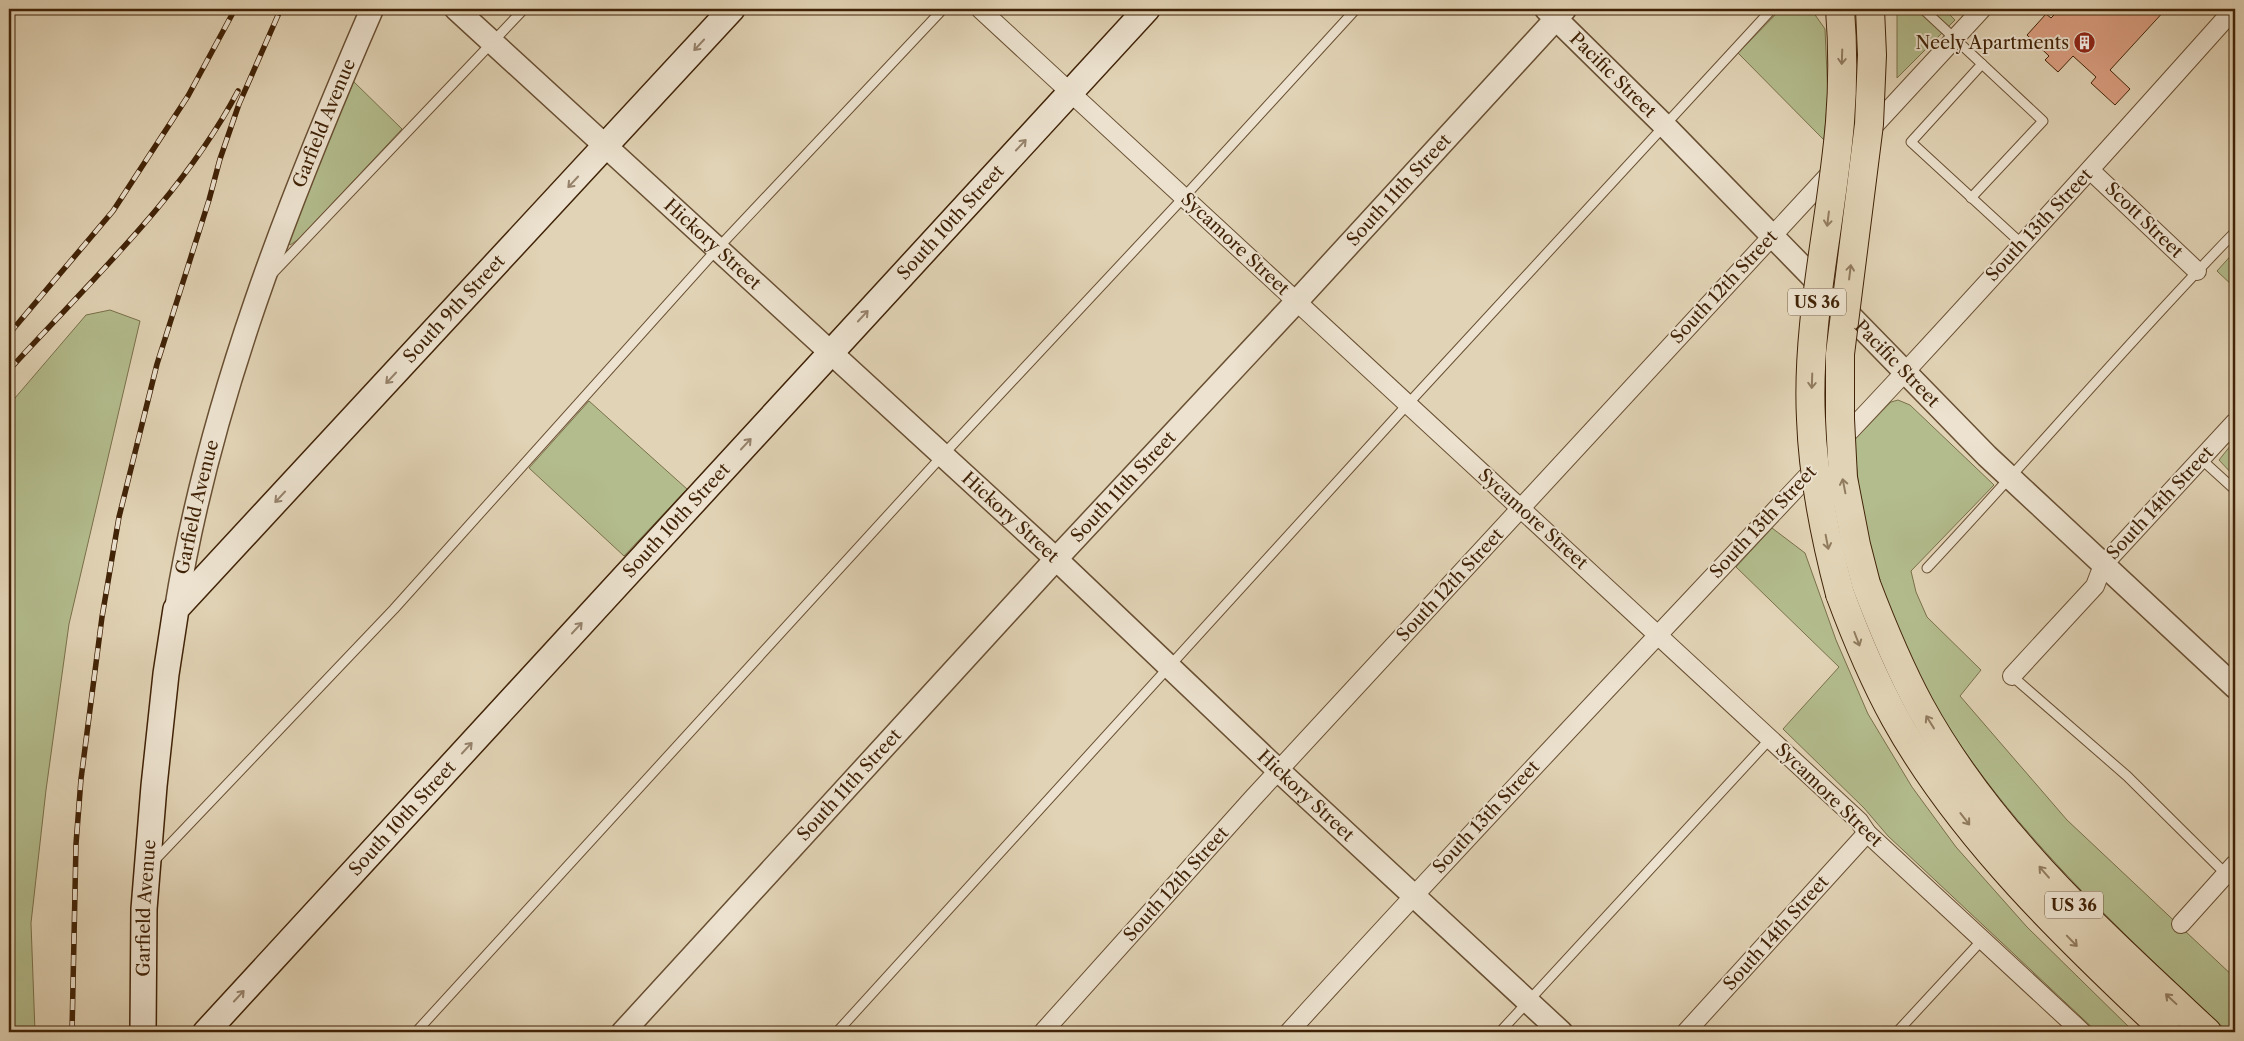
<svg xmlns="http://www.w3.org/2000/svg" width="2244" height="1041" font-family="'Libre Caslon Text',serif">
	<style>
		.green { fill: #b3bc8d; stroke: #7a704a }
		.building { fill: #dda083; stroke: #412307 }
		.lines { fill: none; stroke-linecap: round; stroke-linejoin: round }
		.service-casing { stroke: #694f32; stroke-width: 11 }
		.minor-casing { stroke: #694f32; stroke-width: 20 }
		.tertiary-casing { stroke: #694f32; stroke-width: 25 }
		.secondary-casing { stroke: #412307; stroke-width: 28 }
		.motorway-casing { stroke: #412307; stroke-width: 30 }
		.service { stroke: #ece2cf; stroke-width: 9 }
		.minor { stroke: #ece2cf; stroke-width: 18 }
		.tertiary { stroke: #ece2cf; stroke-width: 22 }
		.secondary { stroke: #ece2cf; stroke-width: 25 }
		.motorway { stroke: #e1d3b5; stroke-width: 28 }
		.rail-casing { stroke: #412307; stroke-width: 5.5 }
		.rail { stroke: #ece2cf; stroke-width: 4; stroke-dasharray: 11; stroke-linecap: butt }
		.motorway-bridge-casing { stroke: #412307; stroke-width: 30; stroke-linecap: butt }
		.motorway-bridge { stroke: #e1d3b5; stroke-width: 28 }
		.oneway { stroke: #96826b }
		.oneway2 { stroke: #917b5e }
		.labels { text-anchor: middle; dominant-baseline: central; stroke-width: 4; stroke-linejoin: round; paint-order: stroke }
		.shield { fill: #ece2cf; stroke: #745c43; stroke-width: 1 }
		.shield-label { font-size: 16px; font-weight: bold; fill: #412307 }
		.poi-label { font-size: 18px; fill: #412307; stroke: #ece2cf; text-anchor: end }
		.street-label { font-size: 18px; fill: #412307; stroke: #ece2cf }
	</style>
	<rect width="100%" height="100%" fill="#e1d3b5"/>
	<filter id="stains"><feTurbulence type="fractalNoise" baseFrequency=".004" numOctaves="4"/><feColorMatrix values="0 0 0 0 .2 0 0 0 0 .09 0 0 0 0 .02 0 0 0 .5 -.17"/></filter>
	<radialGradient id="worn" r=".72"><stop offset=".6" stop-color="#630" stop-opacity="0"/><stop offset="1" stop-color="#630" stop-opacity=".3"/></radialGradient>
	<!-- green -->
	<g class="green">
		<path d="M1781 9H1811L1825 29 1828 97 1824 140 1738 53Z"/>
		<path d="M1897 9H1944L1955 20 1897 78Z"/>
		<path d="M352 80 402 129 299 239 290 245 287 238Z"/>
		<path d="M2235 251V288L2217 271Z"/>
		<path d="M110 310 140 321 69 624 46 790 31 923 35 1032H9V405L86 315Z"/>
		<path d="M1898 400 1910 405 1994 485 1911 571 1916 592 1927 617 1981 670 1960 696 2067 820 2235 978V1032H2228C2087 899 1930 760 1874 566 1862 525 1858 483 1854 440L1891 402Z"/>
		<path d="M589 401 687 489 624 556 529 468Z"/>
		<path d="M2235 440V477L2219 460Z"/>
		<path d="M1772 528 1805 553 1836 640 1868 714 1912 787 1956 847 2027 927 2134 1032H2097L1888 836 1864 808 1783 729 1839 667 1736 567Z"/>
	</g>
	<!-- building -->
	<path class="building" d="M2060 9H2166L2110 70 2130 89 2115 105 2091 83 2096 77 2073 56 2058 72 2045 60 2049 56 2027 35 2046 14 2051 18Z"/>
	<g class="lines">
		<defs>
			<g id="service">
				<path d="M1923 9 1982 64 1911 142 2022 244"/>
				<path d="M1971 198 2043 121 1982 64"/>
				<path d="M273 273 524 9"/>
				<path d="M2201 459 2235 490"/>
				<path d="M1927 568C2031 457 2129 341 2235 232"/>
				<path d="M2012 676 2127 776 2235 883"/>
				<path d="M154 861 394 609 717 249 943 9"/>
				<path d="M416 1032 943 455 1185 196 1356 9"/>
				<path d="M837 1032 1407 405 1772 9"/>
				<path d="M1500 1032 1770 739"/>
				<path d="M1897 1032 1983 939"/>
			</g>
			<g id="minor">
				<path d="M980 9 1859 821 1867 833 2082 1032"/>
				<path d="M2090 170 2197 271"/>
				<path d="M2012 676 2095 586 2103 565 2235 422"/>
				<path d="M2181 924 2235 864"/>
				<path d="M1043 1032 1253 798 1982 9"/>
				<path d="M1289 1032C1491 809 1700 592 1905 372 2016 252 2125 131 2234 9"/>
				<path d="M1686 1032 1867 833"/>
			</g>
			<g id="tertiary">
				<path id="s1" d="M456 9 1056 559 1279 771 1561 1032"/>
				<path id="s2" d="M1546 9 1664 125 1987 456 2235 687"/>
				<path id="s3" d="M176 609C209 402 289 200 372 9"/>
				<path id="s4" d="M623 1032 1056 559 1297 301 1565 9"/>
			</g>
			<g id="secondary">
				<path id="s5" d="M143 1032 144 909 154 786 166 674 176 609 732 9"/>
				<path id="s6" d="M206 1032 1147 9"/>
			</g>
			<g id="motorway">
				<path d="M1866 584C1882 626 1899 667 1920 706 1990 834 2102 934 2207 1032"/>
				<path d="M1840 594C1856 637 1873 678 1895 718 1961 837 2069 940 2167 1032"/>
			</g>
		</defs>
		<!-- service casing -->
		<use href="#service" class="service-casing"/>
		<!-- minor casing -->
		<use href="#minor" class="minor-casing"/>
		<!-- tertiary casing -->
		<use href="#tertiary" class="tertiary-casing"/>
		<!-- secondary casing -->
		<use href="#secondary" class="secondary-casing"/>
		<!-- motorway casing -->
		<use href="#motorway" class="motorway-casing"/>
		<!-- service -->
		<use href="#service" class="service"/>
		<!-- minor -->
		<use href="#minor" class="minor"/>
		<!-- tertiary -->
		<use href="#tertiary" class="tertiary"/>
		<!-- secondary -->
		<use href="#secondary" class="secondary"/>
		<!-- motorway -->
		<use href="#motorway" class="motorway"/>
		<defs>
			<g id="rail">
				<path d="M9 334 113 211 188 96 235 9"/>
				<path d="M9 370C90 281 182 197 238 91"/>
				<path d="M72 1032 76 844 81 779 102 617 119 517 157 364 209 200 220 159 239 104 279 13"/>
			</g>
		</defs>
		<!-- rail casing -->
		<use href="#rail" class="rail-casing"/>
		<!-- rail -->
		<use href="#rail" class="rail"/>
		<defs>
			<g id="motorway-bridge">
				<path d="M1866 584 1856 545 1843 478 1840 419V354L1869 124 1872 55 1870 9"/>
				<path d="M1840 594C1825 537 1813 478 1811 419 1806 320 1832 221 1840 122 1843 84 1843 46 1840 9"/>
			</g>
		</defs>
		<!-- motorway-bridge casing -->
		<use href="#motorway-bridge" class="motorway-bridge-casing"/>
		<!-- motorway-bridge -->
		<use href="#motorway-bridge" class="motorway-bridge"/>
	</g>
	<!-- one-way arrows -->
	<defs><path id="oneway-shaft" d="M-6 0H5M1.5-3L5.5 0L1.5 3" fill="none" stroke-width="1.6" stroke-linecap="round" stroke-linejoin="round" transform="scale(1.25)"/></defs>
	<g class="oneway">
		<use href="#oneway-shaft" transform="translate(699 45) rotate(133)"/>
		<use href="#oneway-shaft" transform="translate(1021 145) rotate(-47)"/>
		<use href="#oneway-shaft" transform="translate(573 182) rotate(133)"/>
		<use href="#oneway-shaft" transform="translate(863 316) rotate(-47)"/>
		<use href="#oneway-shaft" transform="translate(391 378) rotate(133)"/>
		<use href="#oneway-shaft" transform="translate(746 444) rotate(-47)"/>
		<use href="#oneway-shaft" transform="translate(280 497) rotate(133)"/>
		<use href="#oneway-shaft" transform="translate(577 628) rotate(-47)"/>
		<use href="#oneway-shaft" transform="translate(467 748) rotate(-47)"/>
		<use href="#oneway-shaft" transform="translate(239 996) rotate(-47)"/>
	</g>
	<g class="oneway2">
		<use href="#oneway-shaft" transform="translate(1842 57) rotate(92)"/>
		<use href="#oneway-shaft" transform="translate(1828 219) rotate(97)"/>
		<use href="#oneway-shaft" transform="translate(1850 272) rotate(-83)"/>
		<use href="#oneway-shaft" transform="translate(1812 381) rotate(92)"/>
		<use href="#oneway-shaft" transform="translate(1844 486) rotate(-101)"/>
		<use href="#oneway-shaft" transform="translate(1827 542) rotate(79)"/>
		<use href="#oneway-shaft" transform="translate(1857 639) rotate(69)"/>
		<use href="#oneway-shaft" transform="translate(1930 722) rotate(-122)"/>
		<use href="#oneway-shaft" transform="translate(1965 819) rotate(52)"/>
		<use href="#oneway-shaft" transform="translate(2044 872) rotate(-131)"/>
		<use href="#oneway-shaft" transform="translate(2072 941) rotate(46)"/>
		<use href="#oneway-shaft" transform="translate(2171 999) rotate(-137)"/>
	</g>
	<!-- icons -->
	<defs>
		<symbol id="building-disc" viewBox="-11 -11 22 22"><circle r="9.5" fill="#8f2418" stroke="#ece2cf"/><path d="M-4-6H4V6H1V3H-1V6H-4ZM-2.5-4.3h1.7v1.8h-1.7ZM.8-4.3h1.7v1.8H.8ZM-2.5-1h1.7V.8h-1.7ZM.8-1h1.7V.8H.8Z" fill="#fff"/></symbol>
	</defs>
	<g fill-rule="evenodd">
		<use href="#building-disc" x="2072" y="30" width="25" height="25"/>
	</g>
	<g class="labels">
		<!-- shield labels -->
		<g class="shield">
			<rect x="1788" y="288.5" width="58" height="27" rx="4"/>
			<rect x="2045" y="891.5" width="58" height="27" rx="4"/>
		</g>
		<g class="shield-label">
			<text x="1817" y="302">US 36</text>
			<text x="2074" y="905">US 36</text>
		</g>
		<!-- poi labels -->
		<g class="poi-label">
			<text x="2069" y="43">Neely Apartments</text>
		</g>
		<!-- street labels -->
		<g class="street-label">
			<text stroke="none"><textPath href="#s2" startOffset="94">Pacific Street</textPath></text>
			<text stroke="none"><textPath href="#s3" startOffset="509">Garfield Avenue</textPath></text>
			<text stroke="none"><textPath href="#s4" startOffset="1145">South 11th Street</textPath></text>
			<text transform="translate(2144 220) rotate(44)">Scott Street</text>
			<text stroke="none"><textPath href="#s6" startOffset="1100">South 10th Street</textPath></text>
			<text transform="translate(2039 225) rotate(-47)">South 13th Street</text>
			<text stroke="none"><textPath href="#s1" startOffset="348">Hickory Street</textPath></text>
			<text transform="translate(1235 244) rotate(43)">Sycamore Street</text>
			<text transform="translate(1724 287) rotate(-47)">South 12th Street</text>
			<text stroke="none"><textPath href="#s5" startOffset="834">South 9th Street</textPath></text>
			<text stroke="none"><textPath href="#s2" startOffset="499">Pacific Street</textPath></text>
			<text stroke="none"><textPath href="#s4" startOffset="740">South 11th Street</textPath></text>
			<text transform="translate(2160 503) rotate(-47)">South 14th Street</text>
			<text stroke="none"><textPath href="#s3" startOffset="104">Garfield Avenue</textPath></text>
			<text stroke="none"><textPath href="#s1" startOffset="752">Hickory Street</textPath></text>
			<text transform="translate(1533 519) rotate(42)">Sycamore Street</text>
			<text stroke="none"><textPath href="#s6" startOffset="695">South 10th Street</textPath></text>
			<text transform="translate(1763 522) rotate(-47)">South 13th Street</text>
			<text transform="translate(1450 585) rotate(-47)">South 12th Street</text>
			<text stroke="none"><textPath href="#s4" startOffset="335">South 11th Street</textPath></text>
			<text stroke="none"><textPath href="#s1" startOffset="1158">Hickory Street</textPath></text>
			<text transform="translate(1829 795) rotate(44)">Sycamore Street</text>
			<text transform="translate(1486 817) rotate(-47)">South 13th Street</text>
			<text stroke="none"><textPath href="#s6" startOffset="290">South 10th Street</textPath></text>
			<text transform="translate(1176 884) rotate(-48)">South 12th Street</text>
			<text stroke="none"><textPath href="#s5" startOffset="124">Garfield Avenue</textPath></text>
			<text transform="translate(1776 933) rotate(-48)">South 14th Street</text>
		</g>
	</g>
	<!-- margin -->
	<rect width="2244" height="1041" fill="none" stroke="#e1d3b5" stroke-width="30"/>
	<rect x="10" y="10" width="2224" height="1021" fill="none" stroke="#412307" stroke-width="2.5"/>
	<rect x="15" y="15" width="2214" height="1011" fill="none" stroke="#412307"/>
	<rect width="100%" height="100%" filter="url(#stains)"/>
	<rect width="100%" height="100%" fill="url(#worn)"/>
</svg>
